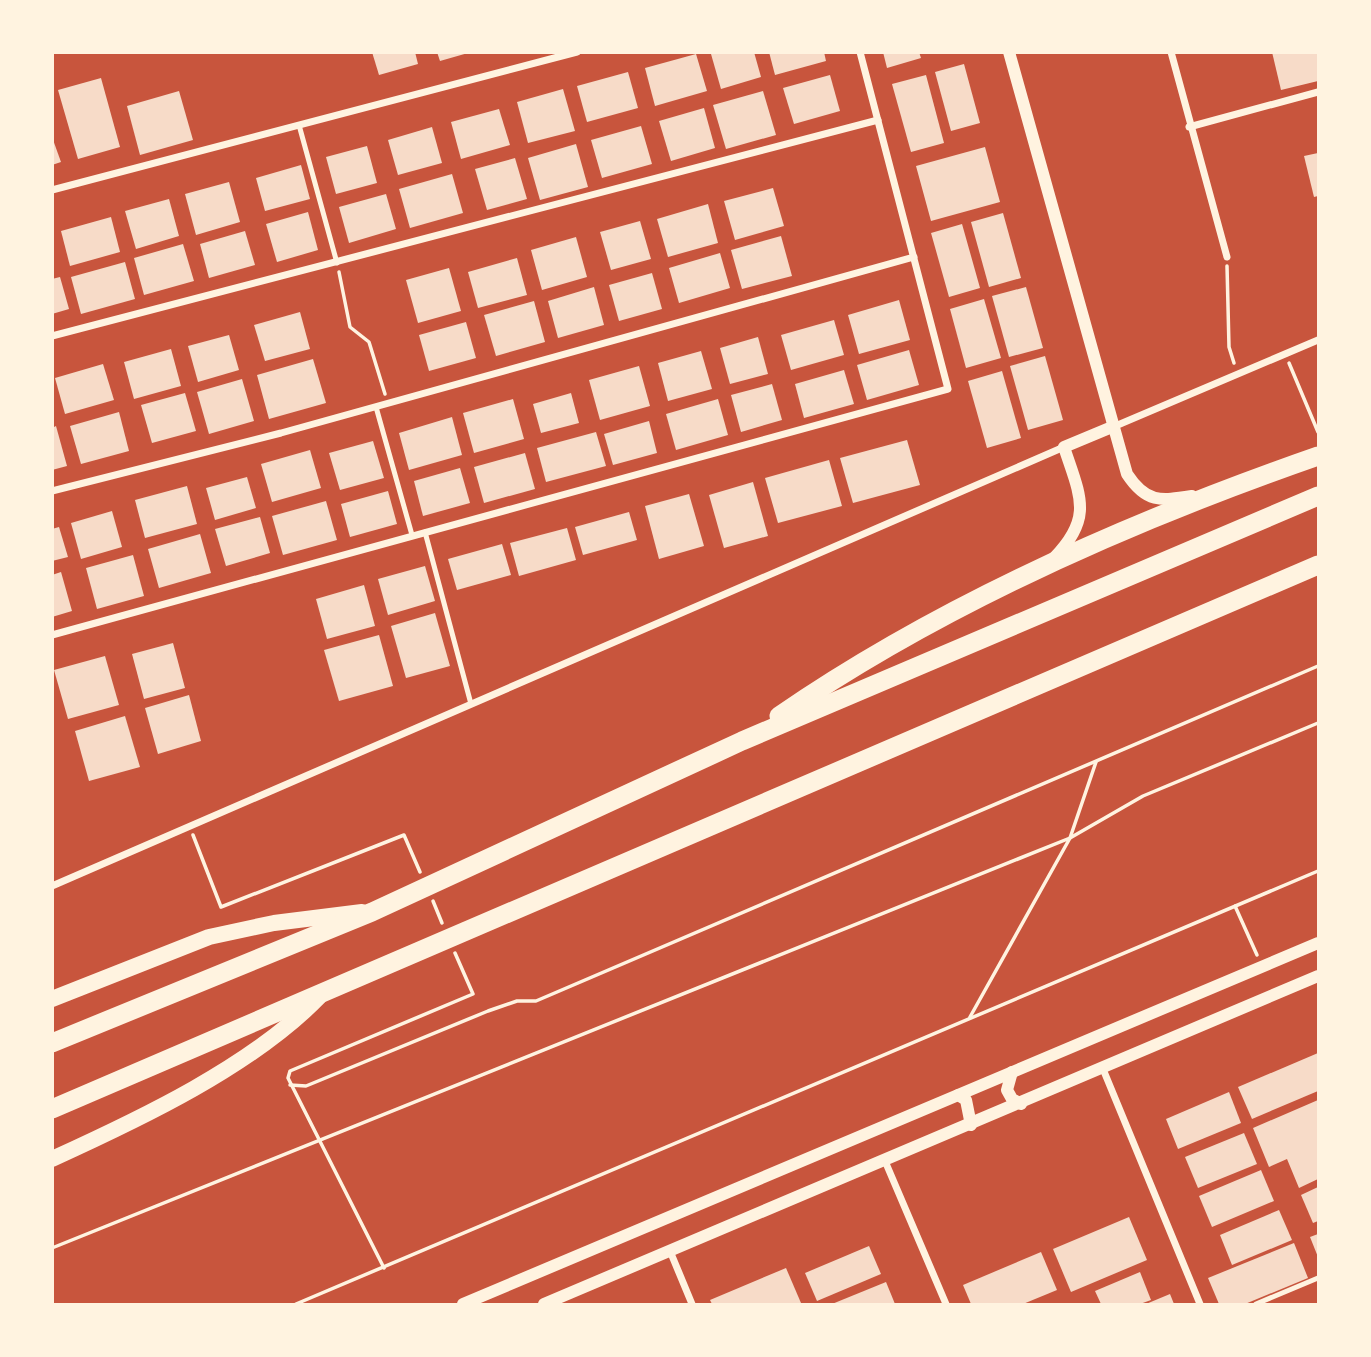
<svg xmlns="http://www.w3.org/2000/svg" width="1371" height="1357" font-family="'Exo 2',sans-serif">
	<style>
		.building { fill: #f7dbc8 }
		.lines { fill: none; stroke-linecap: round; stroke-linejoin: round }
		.path { stroke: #fff3e0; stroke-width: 3.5 }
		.service { stroke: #fff3e0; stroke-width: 5 }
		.minor { stroke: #fff3e0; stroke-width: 7 }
		.tertiary { stroke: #fff3e0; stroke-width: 12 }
		.primary { stroke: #fff3e0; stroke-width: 16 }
		.motorway { stroke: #fff3e0; stroke-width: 19 }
	</style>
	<rect width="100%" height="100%" fill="#c8553d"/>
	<!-- building -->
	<g class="building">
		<path d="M372 52H415L418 64 379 75Z"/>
		<path d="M437 52H468V53L440 61Z"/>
		<path d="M717 52H754L761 77 721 89 711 54Z"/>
		<path d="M769 52H824L826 61 775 75Z"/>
		<path d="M883 52H919L921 58 887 68Z"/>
		<path d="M1272 52H1318V81L1281 90Z"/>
		<path d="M696 54 707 91 655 106 645 68Z"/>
		<path d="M964 64 980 123 951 131 935 72Z"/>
		<path d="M628 72 638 108 587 122 577 86Z"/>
		<path d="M830 75 840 111 794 124 783 88Z"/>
		<path d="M926 75 944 143 911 152 892 84Z"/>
		<path d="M101 78 120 147 78 159 58 90Z"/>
		<path d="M563 89 575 131 528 143 517 102Z"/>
		<path d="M179 91 193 140 140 155 127 106Z"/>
		<path d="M763 91 776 135 726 149 713 105Z"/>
		<path d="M704 108 715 148 671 161 659 121Z"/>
		<path d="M499 109 510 145 461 159 451 122Z"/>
		<path d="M641 126 652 164 602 178 591 140Z"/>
		<path d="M432 127 442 163 398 175 388 140Z"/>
		<path d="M52 137 61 162 52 165Z"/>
		<path d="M576 144 588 187 540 200 528 158Z"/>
		<path d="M367 146 377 183 336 194 326 157Z"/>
		<path d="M985 147 1000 202 931 221 916 166Z"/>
		<path d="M1318 153V196L1314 197 1304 156Z"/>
		<path d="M515 158 527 199 487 210 475 169Z"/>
		<path d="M301 165 310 199 265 211 256 178Z"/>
		<path d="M452 174 463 213 410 228 399 189Z"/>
		<path d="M229 182 240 222 196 235 185 194Z"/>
		<path d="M773 188 784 226 735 240 724 201Z"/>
		<path d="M386 194 396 229 349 243 339 207Z"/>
		<path d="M169 199 179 236 136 249 125 211Z"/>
		<path d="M708 204 718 243 668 257 657 219Z"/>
		<path d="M308 212 318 250 277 262 266 224Z"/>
		<path d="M1003 213 1021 278 989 287 971 222Z"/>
		<path d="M111 217 120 252 70 266 61 231Z"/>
		<path d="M640 221 651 259 611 270 600 232Z"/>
		<path d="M962 224 980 288 949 297 931 233Z"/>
		<path d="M245 231 255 265 209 278 200 244Z"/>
		<path d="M781 236 792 276 742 289 731 250Z"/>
		<path d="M576 237 587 277 542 290 531 250Z"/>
		<path d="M183 244 194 281 144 295 134 258Z"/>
		<path d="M720 253 730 288 679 303 669 268Z"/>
		<path d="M517 258 527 295 478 308 468 272Z"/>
		<path d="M125 262 135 299 81 314 71 277Z"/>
		<path d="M449 268 461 311 418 323 406 280Z"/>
		<path d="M652 273 662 309 619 321 609 285Z"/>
		<path d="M60 277 69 309 52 314V279Z"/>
		<path d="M594 287 604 325 558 338 548 301Z"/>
		<path d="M1026 287 1043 348 1009 357 992 296Z"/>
		<path d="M984 299 1001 358 966 368 950 309Z"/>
		<path d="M899 300 910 340 859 354 848 315Z"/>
		<path d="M534 301 545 342 496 356 484 315Z"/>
		<path d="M300 312 310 349 265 361 254 325Z"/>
		<path d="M834 320 844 355 791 370 781 335Z"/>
		<path d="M466 322 476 358 429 371 419 335Z"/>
		<path d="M229 335 239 370 198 382 188 346Z"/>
		<path d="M758 337 768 374 730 384 720 348Z"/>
		<path d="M171 349 181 386 134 399 124 362Z"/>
		<path d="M909 350 919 385 867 400 857 365Z"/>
		<path d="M701 351 712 389 668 401 658 363Z"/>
		<path d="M1045 356 1063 420 1028 430 1010 366Z"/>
		<path d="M313 359 326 403 269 419 257 375Z"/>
		<path d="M103 364 114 400 65 414 55 378Z"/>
		<path d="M639 366 650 406 600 420 589 380Z"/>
		<path d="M844 370 854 404 804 418 795 384Z"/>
		<path d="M1002 371 1021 438 987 448 968 381Z"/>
		<path d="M242 379 254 421 209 434 197 392Z"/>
		<path d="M772 384 782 420 741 432 731 395Z"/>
		<path d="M185 393 196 431 152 443 141 405Z"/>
		<path d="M571 393 579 423 541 433 533 404Z"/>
		<path d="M513 399 524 439 474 453 463 413Z"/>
		<path d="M718 399 728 435 676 450 666 414Z"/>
		<path d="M119 412 129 451 81 464 70 426Z"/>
		<path d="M452 417 462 455 409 470 399 433Z"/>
		<path d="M649 421 657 453 613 465 604 434Z"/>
		<path d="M56 426 67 466 52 470V428Z"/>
		<path d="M596 432 606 466 546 482 537 448Z"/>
		<path d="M907 440 920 485 853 503 840 458Z"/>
		<path d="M373 441 384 478 340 490 329 453Z"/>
		<path d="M310 450 321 488 272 502 261 464Z"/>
		<path d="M525 453 535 489 484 503 474 467Z"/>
		<path d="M829 460 842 506 778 523 765 478Z"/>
		<path d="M460 468 470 503 423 516 414 481Z"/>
		<path d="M247 477 256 508 215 520 206 488Z"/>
		<path d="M753 482 768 536 724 548 709 495Z"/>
		<path d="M187 486 197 524 145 538 135 500Z"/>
		<path d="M388 491 397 524 350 537 341 504Z"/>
		<path d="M689 494 704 546 659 559 645 506Z"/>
		<path d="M326 501 337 540 283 555 272 516Z"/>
		<path d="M112 511 122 547 81 559 71 523Z"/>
		<path d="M629 512 637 540 583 555 575 527Z"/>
		<path d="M260 517 270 553 226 566 215 529Z"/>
		<path d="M59 527 68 557 52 561V529Z"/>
		<path d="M567 528 576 560 519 576 510 543Z"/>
		<path d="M200 534 211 573 159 588 148 549Z"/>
		<path d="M502 544 511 575 457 590 448 559Z"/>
		<path d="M133 555 144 596 97 609 86 568Z"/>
		<path d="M425 566 435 601 388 615 378 579Z"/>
		<path d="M61 572 72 611 52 617V575Z"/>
		<path d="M364 585 375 626 327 639 316 599Z"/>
		<path d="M435 613 450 666 406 678 391 626Z"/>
		<path d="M379 635 393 686 339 701 324 650Z"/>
		<path d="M173 643 185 688 144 699 132 654Z"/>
		<path d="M105 656 119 705 68 719 54 670Z"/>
		<path d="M189 695 201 741 158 754 145 708Z"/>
		<path d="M125 716 140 767 89 781 75 731Z"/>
		<path d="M1318 1053V1091L1252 1119 1238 1087Z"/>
		<path d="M1229 1092 1241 1123 1178 1149 1166 1119Z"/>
		<path d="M1318 1100V1179L1299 1188 1287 1159 1269 1167 1253 1128Z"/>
		<path d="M1244 1133 1257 1164 1198 1188 1185 1157Z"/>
		<path d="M1261 1170 1274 1201 1212 1227 1199 1196Z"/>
		<path d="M1318 1187V1221L1313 1223 1301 1195Z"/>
		<path d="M1279 1210 1292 1240 1232 1265 1220 1235Z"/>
		<path d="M1129 1217 1147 1260 1071 1292 1053 1249Z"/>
		<path d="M1318 1234V1257L1310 1237Z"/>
		<path d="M1294 1243 1308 1278 1245 1304H1219L1208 1278Z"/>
		<path d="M869 1246 881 1274 817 1301 805 1273Z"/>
		<path d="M1041 1252 1057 1290 1023 1304H971L963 1285Z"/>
		<path d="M786 1268 801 1303 712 1304 710 1300Z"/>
		<path d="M1140 1272 1151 1300 1140 1304H1101L1095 1291Z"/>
		<path d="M886 1282 895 1304H832Z"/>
		<path d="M1170 1294 1174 1304H1146Z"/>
	</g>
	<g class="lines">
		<!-- path -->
		<g class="path">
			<path d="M1227 266 1229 347 1234 363"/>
			<path d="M339 272 350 327 369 342 385 394"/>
			<path d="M1289 363 1318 432"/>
			<path d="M193 835 221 907 404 835 420 872"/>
			<path d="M433 901 442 923"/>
			<path d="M1235 906 1257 955"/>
			<path d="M970 1017 1070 838 1096 762"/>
			<path d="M290 1085 306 1086 488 1011 517 1001H536L1318 666"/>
			<path d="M52 1248 1070 838 1143 796 1318 723"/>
			<path d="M384 1268 288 1078 290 1071 473 994 455 953"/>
			<path d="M296 1304 1318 871"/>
		</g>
		<!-- service -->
		<g class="service">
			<path d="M299 125 337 263"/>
			<path d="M376 407 412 535"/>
			<path d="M425 532 471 704"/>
			<path d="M1256 1304 1318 1278"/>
		</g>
		<!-- minor -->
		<g class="minor">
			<path d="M1171 52 1227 257"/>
			<path d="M1189 127 1318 92"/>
			<path d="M52 190 577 52"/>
			<path d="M52 336 878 120"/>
			<path d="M1113 427 1318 340"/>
			<path d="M52 491 281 433 914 257"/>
			<path d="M52 635 948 389 860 52"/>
			<path d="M52 886 1064 447"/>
			<path d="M1103 1069 1200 1304"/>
			<path d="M885 1161 946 1304"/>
			<path d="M670 1251 692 1304"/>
		</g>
		<!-- tertiary -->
		<g class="tertiary">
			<path d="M1009 52 1127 474C1146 503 1160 501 1192 496"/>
			<path d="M1054 558C1094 517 1080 496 1064 447L1112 427"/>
			<path d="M1012 1072 1007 1090 1012 1099 1021 1104"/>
			<path d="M958 1095 966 1100 971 1125"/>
			<path d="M463 1304 1318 943"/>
			<path d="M544 1304 1318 976"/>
		</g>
		<!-- primary -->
		<g class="primary">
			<path d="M52 999 209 937 274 923 362 912"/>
			<path d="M52 1159C140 1119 252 1066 319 997"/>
		</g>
		<!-- motorway -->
		<g class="motorway">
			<path d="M779 716C940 605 1134 520 1318 456"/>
			<path d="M52 1043 372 912 742 741 1318 496"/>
			<path d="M52 1109 1318 565"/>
		</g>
	</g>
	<!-- border -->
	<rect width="1371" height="1357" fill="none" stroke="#fff3e0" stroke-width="108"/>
</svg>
